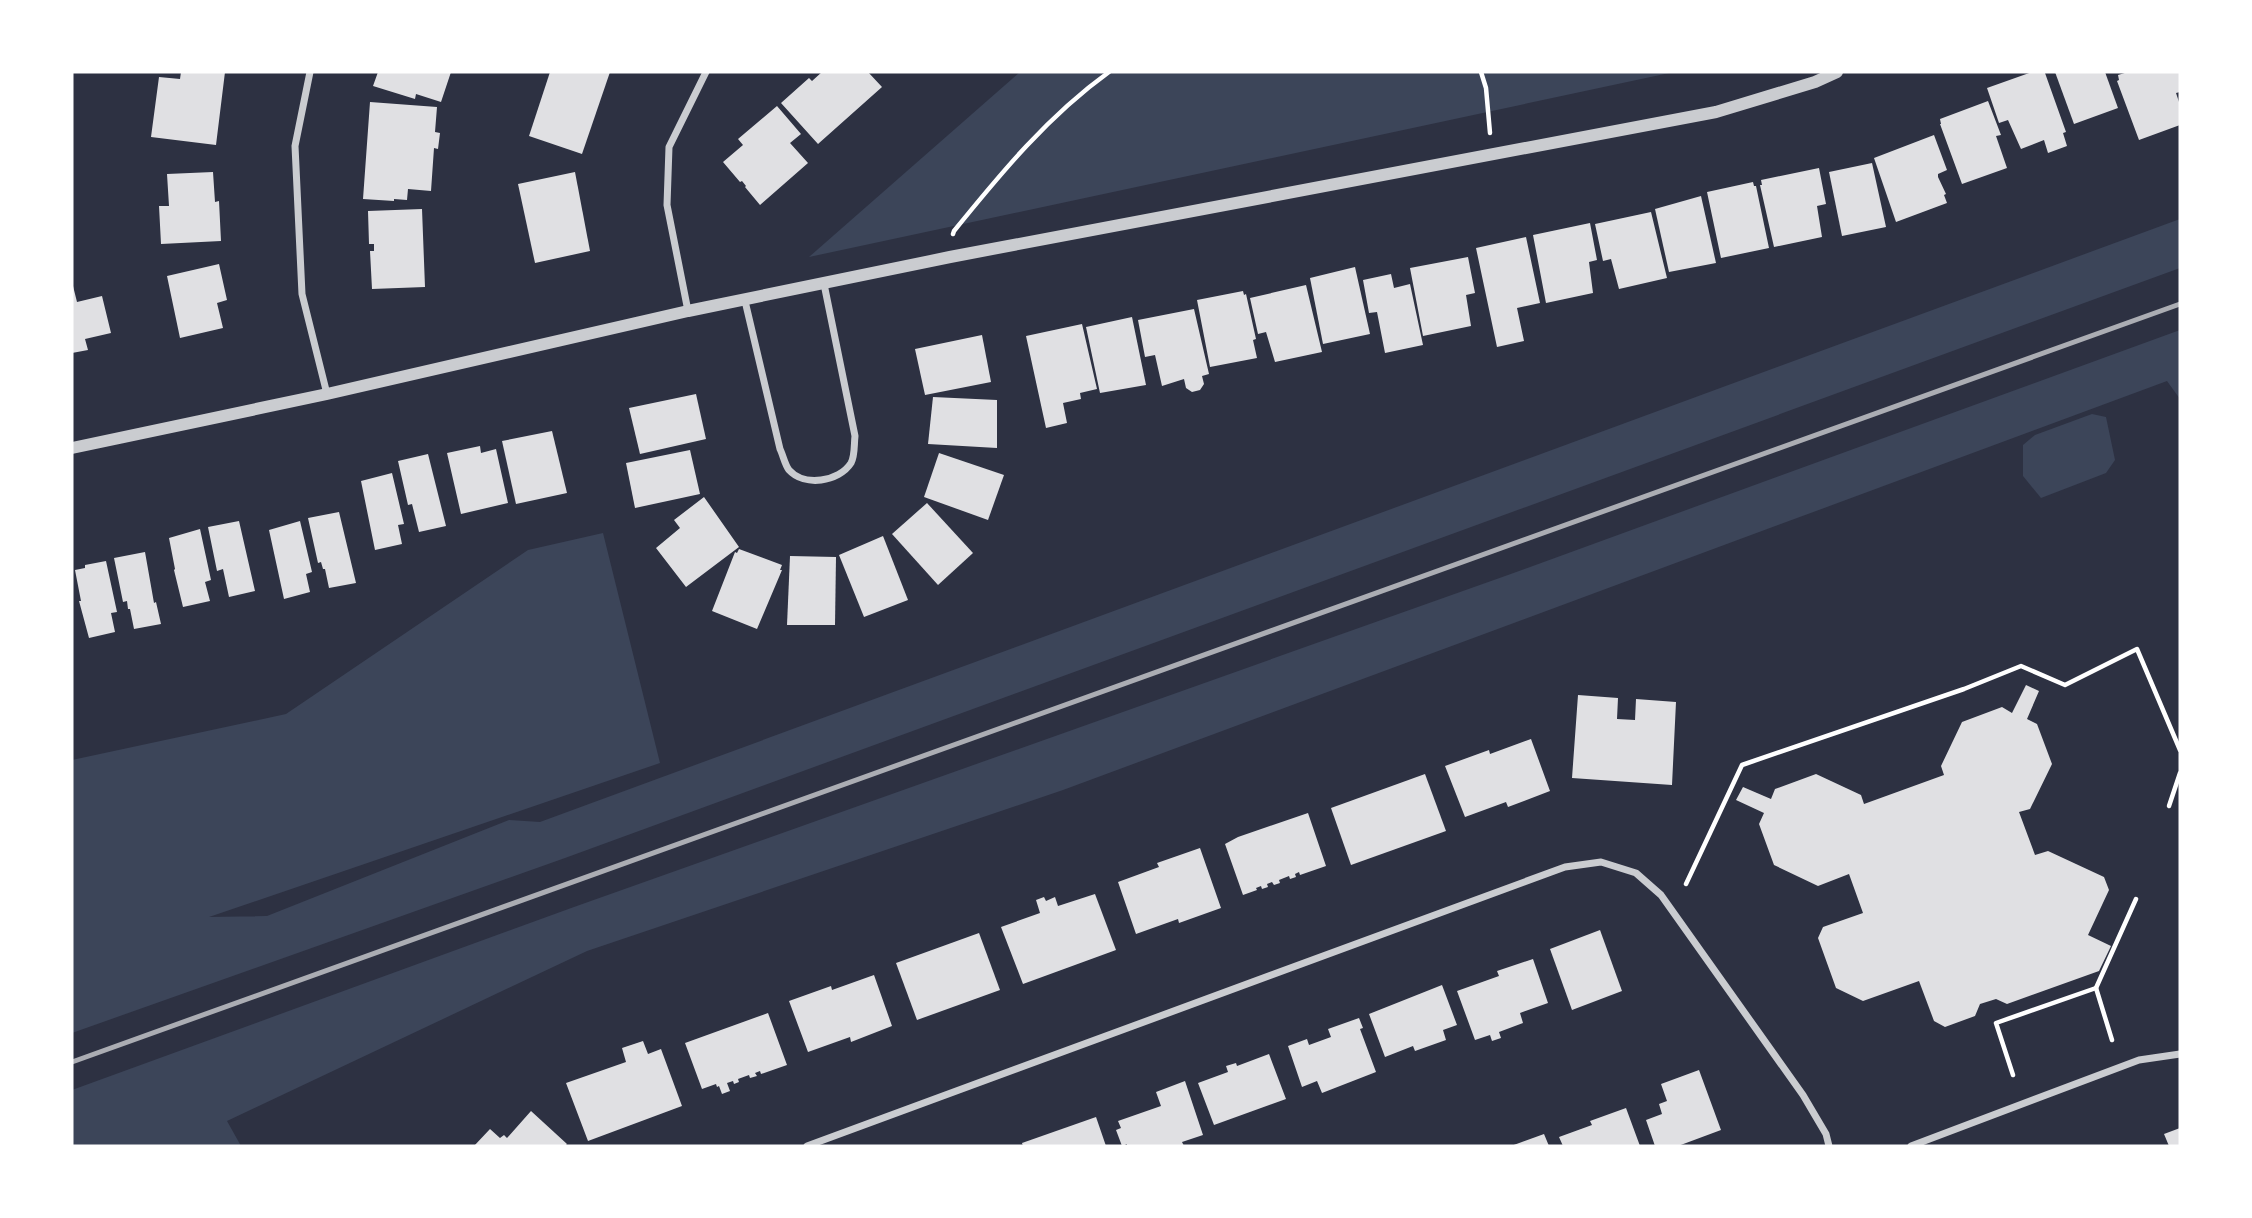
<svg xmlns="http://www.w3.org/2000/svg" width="2252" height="1218" font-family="'Fira Sans Condensed',sans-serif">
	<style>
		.green { fill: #3c4559 }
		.building { fill: #e0e0e3 }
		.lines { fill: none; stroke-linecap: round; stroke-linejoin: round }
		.path { stroke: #fff; stroke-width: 4.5 }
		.minor { stroke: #caccd0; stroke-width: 7 }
		.tertiary { stroke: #caccd0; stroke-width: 12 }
		.rail { stroke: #abadb3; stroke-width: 5 }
	</style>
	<rect width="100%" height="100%" fill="#2d3142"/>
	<!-- green -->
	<g class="green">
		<path d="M1020 72H1674L809 257Z"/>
		<path d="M2180 219V268L565 858 72 1033V760L286 714 528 550 603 533 660 763 209 917 267 916 509 820 540 822Z"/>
		<path d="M2180 330V399L2167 381 1063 790 587 951 227 1121 241 1146H72V1090L574 907 1508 575Z"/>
		<path d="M2092 414 2106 417 2115 460 2106 473 2041 498 2023 476V445L2035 435Z"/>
	</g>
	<!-- building -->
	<g class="building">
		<path d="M181 72H225L216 145 151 137 159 77 180 79Z"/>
		<path d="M378 72H451L441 102 416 94 415 99 373 86Z"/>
		<path d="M550 72H610L582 154 529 136Z"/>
		<path d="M822 72H868L882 87 818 144 781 103 809 78 812 81Z"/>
		<path d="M2032 72 2045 73 2066 132 2063 133 2067 146 2048 153 2044 140 2021 149 2008 120 1999 123 1987 88Z"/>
		<path d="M2055 72H2105L2118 108 2074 124Z"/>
		<path d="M2128 72H2179L2180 92 2176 93 2180 105 2179 107 2180 125 2139 140 2117 81 2119 80 2118 75Z"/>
		<path d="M1988 101 2001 135 1996 136 2007 168 1962 184 1940 124H1941L1940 119Z"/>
		<path d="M370 102 437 107 435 132 440 133 438 149 434 148 431 191 408 189 407 200 394 199V201L363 199Z"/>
		<path d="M777 106 801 134 790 143 808 163 760 205 745 187 746 186 742 181 740 182 723 162 743 145 738 139Z"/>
		<path d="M1934 135 1947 170 1938 174V177L1946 194 1944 195 1947 203 1896 222 1874 158Z"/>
		<path d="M1872 163 1886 227 1842 236 1829 172Z"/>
		<path d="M1819 168 1826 204 1817 206 1822 237 1774 247 1760 185H1762L1761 180Z"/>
		<path d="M213 172 215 202 219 201 221 241 161 244 159 206H169L167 174Z"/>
		<path d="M575 172 590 251 535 263 518 184Z"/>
		<path d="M1753 182 1754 186H1756L1769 248 1721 258 1707 192Z"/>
		<path d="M1701 196 1716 263 1669 272 1655 209Z"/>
		<path d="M422 209 425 287 372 289 370 251H374V244H369L368 211Z"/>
		<path d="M1651 212 1667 278 1619 289 1611 259 1603 261 1595 224Z"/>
		<path d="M1590 223 1597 260 1589 262 1593 293 1546 303 1533 235Z"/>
		<path d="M1526 237 1540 303 1517 308 1524 341 1497 347 1476 248Z"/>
		<path d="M1468 257 1475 293 1466 295 1471 326 1423 336 1410 268Z"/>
		<path d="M219 264 227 300 217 303 223 328 180 338 167 276Z"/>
		<path d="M1355 267 1370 334 1323 344 1310 278Z"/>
		<path d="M1391 274 1394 288 1410 284 1423 345 1385 353 1377 312 1369 313 1363 280Z"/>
		<path d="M72 282 77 302 102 296 111 333 85 339 88 350 72 353Z"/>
		<path d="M1306 285 1322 352 1275 362 1266 332 1258 334 1250 298Z"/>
		<path d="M1243 291 1244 295 1246 294 1256 339 1253 340 1257 358 1210 367 1197 300Z"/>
		<path d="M1194 309 1209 374 1202 376 1204 384 1200 390 1192 392 1186 388 1184 379 1162 386 1155 355 1145 357 1138 320Z"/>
		<path d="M1132 317 1146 385 1100 393 1086 327Z"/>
		<path d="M1082 324 1097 389 1080 393 1081 399 1063 403 1067 423 1046 428 1026 336Z"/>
		<path d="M982 335 991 382 925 395 915 349Z"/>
		<path d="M696 394 706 439 640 454 629 408Z"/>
		<path d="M933 397 997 400V448L928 444Z"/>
		<path d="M552 431 567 493 516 504 502 441Z"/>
		<path d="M480 446 481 453 496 449 508 503 461 514 447 453Z"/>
		<path d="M690 450 700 494 635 508 626 463Z"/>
		<path d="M939 453 1004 475 988 520 924 497Z"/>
		<path d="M428 454 446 526 419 532 412 504 408 505 398 461Z"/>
		<path d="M392 473 404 524 398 525 402 544 375 550 361 481Z"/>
		<path d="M704 497 739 547 686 587 656 548 680 528 674 520Z"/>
		<path d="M927 503 973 553 938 585 892 534Z"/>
		<path d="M339 512 356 583 329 588 325 569H323L321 562 318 563 308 518Z"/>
		<path d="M239 521 255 591 229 597 223 569 217 571 208 527Z"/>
		<path d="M300 521 312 572 306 574 310 592 284 599 269 530Z"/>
		<path d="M200 529 211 580 205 582 210 601 183 607 174 570 175 569 169 538Z"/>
		<path d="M883 536 908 600 864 617 839 555Z"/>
		<path d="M739 549 782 565 780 570H782L757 629 712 611 735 552 737 553Z"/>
		<path d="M145 552 154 603 156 602 161 624 134 629 130 609H128L127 601 123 602 114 558Z"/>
		<path d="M790 556 836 557 835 625H787Z"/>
		<path d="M106 561 117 612 111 613 115 632 89 638 79 601H81L75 570 85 568V565Z"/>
		<path d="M2026 685 2039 691 2027 719 2037 724 2052 764 2030 809 2019 812 2035 855 2048 851 2104 877 2109 890 2088 935 2111 946 2099 971 2007 1004 1996 999 1980 1004 1975 1016 1945 1027 1934 1021 1919 981 1863 1001 1836 988 1818 938 1823 927 1863 913 1849 874 1818 886 1774 865 1759 824 1764 813 1736 800 1743 787 1771 799 1775 789 1816 774 1861 795 1864 804 1944 775 1941 766 1962 722 2002 707 2012 713Z"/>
		<path d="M1578 695 1618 698 1617 719 1635 720 1636 699 1676 702 1672 785 1572 778Z"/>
		<path d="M1531 739 1550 791 1508 807 1506 802 1465 817 1445 766 1489 750 1490 754Z"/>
		<path d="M1425 774 1446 831 1351 865 1331 808Z"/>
		<path d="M1308 813 1326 866 1300 875 1299 872 1295 874 1296 877 1290 879 1289 876 1279 880 1280 883 1274 885 1272 882 1267 884 1268 887 1262 889 1261 886 1256 888 1257 890 1243 895 1225 844 1238 837Z"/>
		<path d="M1200 848 1221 908 1179 923 1178 919 1136 934 1118 882 1159 867 1157 863Z"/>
		<path d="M1095 894 1116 950 1023 984 1001 927 1040 913 1036 900 1044 897 1046 901 1055 897 1058 906Z"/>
		<path d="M1600 930 1622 991 1572 1010 1550 949Z"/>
		<path d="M979 933 1000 990 917 1020 896 963Z"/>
		<path d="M1533 959 1548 1003 1520 1013 1523 1023 1499 1032 1501 1038 1492 1041 1490 1035 1475 1040 1457 991 1499 976 1497 971Z"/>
		<path d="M874 975 892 1026 851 1042 850 1037 808 1052 789 1001 831 986 832 990Z"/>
		<path d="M1442 985 1457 1025 1443 1030 1446 1040 1415 1051 1413 1046 1385 1057 1369 1014Z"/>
		<path d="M768 1013 787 1065 761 1074 760 1071 755 1073 757 1076 750 1078 749 1075 738 1079 739 1082 734 1084 733 1081 727 1083 730 1091 722 1094 719 1086 717 1087 716 1084 702 1089 685 1043Z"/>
		<path d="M1359 1018 1363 1028 1360 1029 1376 1072 1322 1093 1317 1081 1302 1087 1288 1046 1307 1039 1309 1045 1331 1037 1328 1029Z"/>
		<path d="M643 1041 648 1054 661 1049 682 1106 588 1141 566 1083 626 1062 622 1048Z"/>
		<path d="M1269 1054 1286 1099 1214 1125 1198 1083 1228 1072 1226 1066 1236 1063 1237 1066Z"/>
		<path d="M1699 1070 1721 1130 1678 1146H1655L1646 1120 1662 1114 1659 1104 1667 1101 1661 1084Z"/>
		<path d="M1185 1081 1203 1135 1182 1142 1184 1146H1127V1144L1122 1146 1116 1130 1121 1128 1118 1121 1161 1106 1156 1092Z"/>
		<path d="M1626 1108 1640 1146H1563L1559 1137 1592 1125 1590 1121Z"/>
		<path d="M531 1111 567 1144 565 1146H474L490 1129 500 1138 504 1135 507 1138Z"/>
		<path d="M1096 1117 1106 1146H1023L1022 1143Z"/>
		<path d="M2180 1128V1146H2169L2164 1134Z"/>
		<path d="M1544 1134 1549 1146H1511Z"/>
	</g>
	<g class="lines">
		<!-- path -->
		<g class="path">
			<path d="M1481 72 1486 88 1490 133"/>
			<path d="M953 234 954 231C1001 173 1048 116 1109 72"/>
			<path d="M2169 806 2180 773"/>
			<path d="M1686 884 1742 765 1964 689 2021 666 2065 685 2137 649 2180 750"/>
			<path d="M2096 988 2112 1040"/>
			<path d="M2013 1075 1996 1023 2096 988 2136 899"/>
		</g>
		<!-- minor -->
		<g class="minor">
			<path d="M310 72 295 146 302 294 327 394"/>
			<path d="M745 301 780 449C783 455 785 465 789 470 804 487 839 482 851 463 855 456 854 444 855 436L824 284"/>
			<path d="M688 311 667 205 669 147 706 72"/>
			<path d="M807 1146 1565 867 1601 862 1636 873 1661 895 1803 1095 1826 1134 1829 1146"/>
			<path d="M1911 1146 2139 1060 2180 1054"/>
		</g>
		<!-- tertiary -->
		<path class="tertiary" d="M72 448 327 394 688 311 950 257 1716 112 1815 82 1837 72"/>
		<!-- rail -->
		<path class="rail" d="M72 1062 2180 304"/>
	</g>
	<!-- border -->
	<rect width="2252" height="1218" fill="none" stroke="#ffffff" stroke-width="147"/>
</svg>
